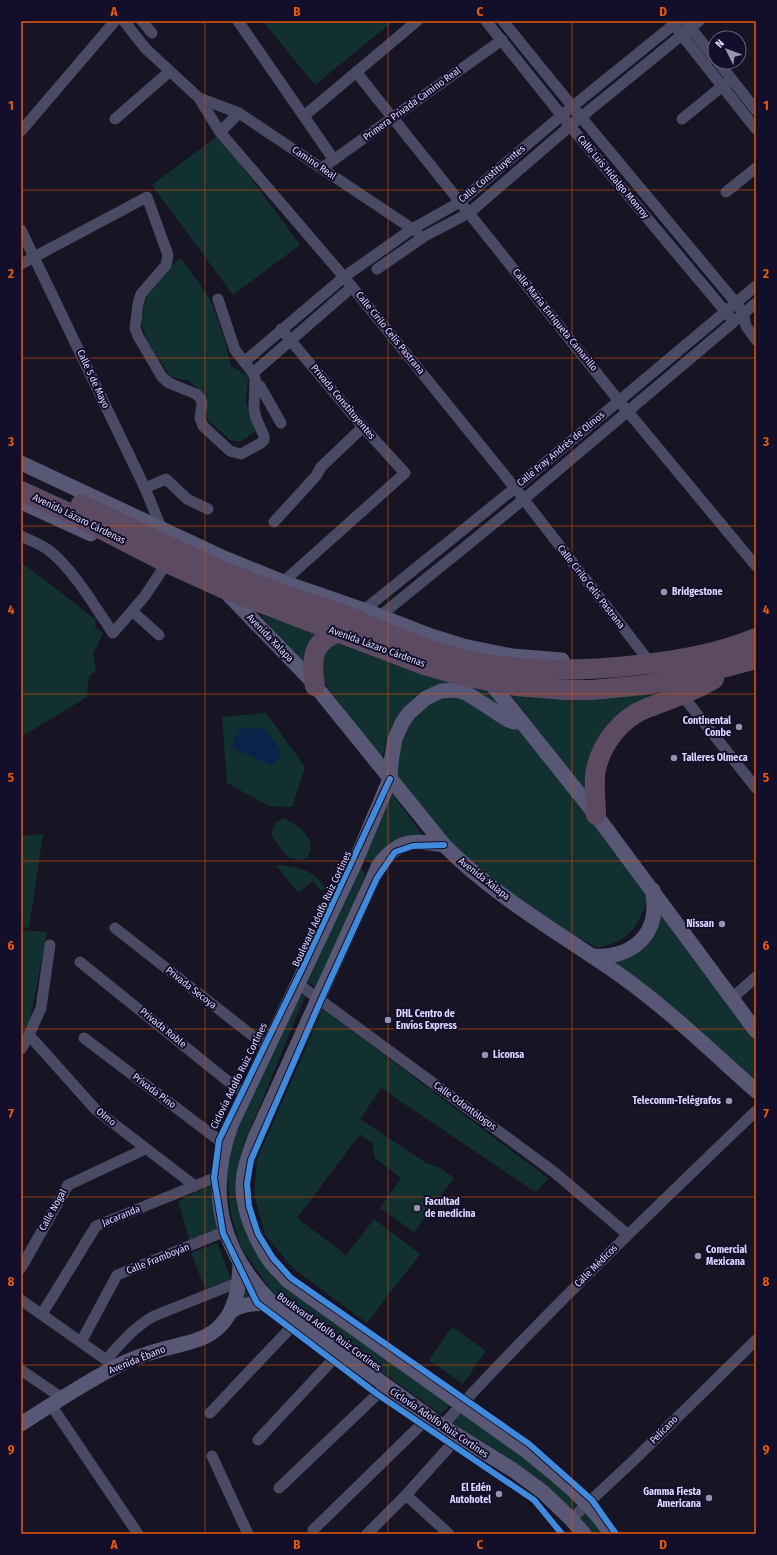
<svg xmlns="http://www.w3.org/2000/svg" width="777" height="1555" font-family="'Fira Sans Condensed',sans-serif">
	<style>
		.green { fill: #133030 }
		.water { fill: #0b2349 }
		.lines { fill: none; stroke-linecap: round; stroke-linejoin: round }
		.street { stroke: #4a4a64; stroke-width: 11 }
		.secondary { stroke: #585776; stroke-width: 15 }
		.highway { stroke: #5c4a63; stroke-width: 20 }
		.cycleway-casing { stroke: #130f2a; stroke-width: 8 }
		.cycleway { stroke: #408adc; stroke-width: 6 }
		.grid { fill: none; stroke: #e8590c; stroke-width: 1; stroke-opacity: 0.55 }
		.poi-dot { fill: #9794b2; stroke: #130f2a; stroke-width: 1.5 }
		.labels { text-anchor: middle; dominant-baseline: central; stroke-width: 4; stroke-linejoin: round; paint-order: stroke }
		.street-label { font-size: 10px; fill: #dcd8ff; stroke: #130f2a }
		.poi-label { font-size: 10px; font-weight: bold; fill: #dcd8ff; stroke: #130f2a; text-anchor: start }
		.neatline { fill: none; stroke: #e8590c; stroke-width: 1.5 }
		.grid-label { font-size: 13px; text-anchor: middle; font-weight: bold; fill: #e8590c }
	</style>
	<rect width="100%" height="100%" fill="#171524"/>
	<!-- green -->
	<g class="green">
		<path d="M263 21H393L315 85Z"/>
		<path d="M219 135 300 245 233 295 152 185Z"/>
		<path d="M181 258 210 299 225 340 231 366 248 376 246 402 256 431 240 442 230 440 206 418 207 397 189 381 171 377 148 342 141 323 147 294 170 267Z"/>
		<path d="M21 562 96 620 95 627 103 633 93 654 96 670 89 676 87 697 21 737Z"/>
		<path d="M261 615 323 632 304 668Z"/>
		<path d="M329 640 481 680 513 715 451 685 389 735 381 761 318 674Z"/>
		<path d="M684 686 630 712 589 797 509 692Z"/>
		<path d="M451 697 473 699 492 711 536 743 643 882C644 887 646 892 646 897 647 903 644 910 641 915 632 936 620 942 598 948L545 920 452 851 392 778 402 735 415 717 429 703Z"/>
		<path d="M266 713 305 767 292 807 269 806 227 783 222 717Z"/>
		<path d="M391 792 423 836 372 868 369 861 364 858Z"/>
		<path d="M283 818C294 823 312 834 311 849 310 851 308 855 307 858L301 860 289 858 281 849 271 833 276 823Z"/>
		<path d="M43 834 29 928 21 927V836Z"/>
		<path d="M276 865C298 867 314 869 326 889L320 890 313 881 298 893Z"/>
		<path d="M357 868C362 869 365 871 365 876L328 966 316 988 306 980Z"/>
		<path d="M658 910 693 959 756 1040V1084L610 962 622 958Z"/>
		<path d="M21 930 47 932 29 1025 21 1038Z"/>
		<path d="M296 993 305 996 252 1125 239 1175 243 1215 285 1283 453 1402 441 1414 275 1296 240 1246 230 1210 227 1171 233 1135Z"/>
		<path d="M323 1009 549 1179 535 1192 381 1088 360 1119 426 1163 439 1167 454 1178 414 1232 380 1208 401 1178 375 1158 372 1143 360 1134 297 1218 346 1255 374 1219 420 1254 367 1323 294 1269 265 1235 254 1194 257 1159Z"/>
		<path d="M215 1184 221 1232 190 1242 178 1201Z"/>
		<path d="M217 1243 231 1279 205 1289 191 1253Z"/>
		<path d="M243 1273 254 1298 237 1303Z"/>
		<path d="M452 1327 486 1351 463 1384 429 1360Z"/>
		<path d="M463 1409 579 1503 568 1512 539 1486 451 1422Z"/>
		<path d="M590 1510 605 1534H588L577 1519Z"/>
	</g>
	<!-- water -->
	<path class="water" d="M263 727 280 749 281 756 272 766 231 747 239 729Z"/>
	<g class="lines">
		<!-- street -->
		<g class="street">
			<path d="M124 21 145 48 199 98 220 132 344 277 515 488 645 656"/>
			<path d="M142 21 152 33"/>
			<path d="M238 21 334 160"/>
			<path d="M486 21 570 126 730 317"/>
			<path d="M503 21 581 117 736 303 743 313 746 326 756 340"/>
			<path d="M687 23 715 59"/>
			<path d="M677 29 756 129"/>
			<path d="M718 62 756 110"/>
			<path d="M356 72 619 401 756 566"/>
			<path d="M199 98 239 113 417 232"/>
			<path d="M304 116 417 21"/>
			<path d="M115 119 169 72"/>
			<path d="M682 119 731 79"/>
			<path d="M21 131 115 21"/>
			<path d="M220 132 239 113"/>
			<path d="M322 168 502 40"/>
			<path d="M726 192 756 168"/>
			<path d="M21 230 145 488 162 530"/>
			<path d="M21 264 147 197 168 255 166 265 141 294 138 304 135 328 138 336 162 377 169 383 196 394 201 399 202 405 200 418 203 426 230 451 241 454 261 443 264 440V436L256 418 254 409 255 378 253 373 235 350 218 299"/>
			<path d="M377 269 425 236 469 213 570 126 699 21"/>
			<path d="M281 329 363 427 405 473 283 582"/>
			<path d="M244 362 344 277 412 229 460 202 562 115 678 21"/>
			<path d="M253 373 352 287"/>
			<path d="M255 382 260 386 281 423"/>
			<path d="M145 488 166 479 187 499 208 509"/>
			<path d="M274 522 316 476 321 467 363 427"/>
			<path d="M21 536C31 541 43 545 51 552 75 572 95 607 113 633L144 597 167 563"/>
			<path d="M364 610 515 488 756 286"/>
			<path d="M132 611 159 635"/>
			<path d="M380 616 524 499 756 303"/>
			<path d="M682 695 756 788"/>
			<path d="M115 928 267 1047"/>
			<path d="M80 962 245 1095"/>
			<path d="M297 983 554 1172 627 1234"/>
			<path d="M731 999 756 977"/>
			<path d="M29 1035 96 1110 195 1186"/>
			<path d="M84 1038 224 1144"/>
			<path d="M21 1049 29 1035 41 1008 50 945"/>
			<path d="M21 1268 68 1185 145 1149"/>
			<path d="M21 1300 112 1364"/>
			<path d="M42 1314 96 1226 219 1176"/>
			<path d="M81 1342 117 1275 226 1231"/>
			<path d="M106 1360C121 1343 134 1327 154 1316L239 1282"/>
			<path d="M21 1370 62 1398"/>
			<path d="M51 1405 138 1534"/>
			<path d="M210 1413 297 1321"/>
			<path d="M442 1426C542 1316 649 1214 756 1111"/>
			<path d="M258 1440 340 1352"/>
			<path d="M212 1456 248 1534"/>
			<path d="M279 1488 386 1386"/>
			<path d="M406 1495 449 1534"/>
			<path d="M571 1519 633 1461 756 1340"/>
			<path d="M313 1530 429 1417"/>
			<path d="M367 1534 406 1495 458 1437"/>
		</g>
		<!-- secondary -->
		<g class="secondary">
			<path d="M21 463 224 558 283 582 364 610 431 636 463 646 512 656 562 660"/>
			<path d="M21 502 91 534"/>
			<path d="M224 590 309 678 444 845C494 896 558 932 617 973 667 1008 711 1051 756 1091"/>
			<path d="M486 677 596 815 756 1031"/>
			<path d="M522 722H514L508 720 468 694 456 690 441 691 426 698 409 713 402 723 395 739 391 762 390 779 354 865 231 1125C206 1195 221 1252 273 1304L442 1426 513 1470 543 1492 571 1519 584 1534"/>
			<path d="M444 845C413 840 399 839 379 865L255 1138C250 1153 243 1169 243 1186 243 1212 255 1238 269 1260 274 1267 282 1274 288 1281L525 1450C556 1475 589 1500 611 1534"/>
			<path d="M592 956C624 959 654 942 654 906 654 901 653 895 653 890"/>
			<path d="M231 1311C245 1303 257 1303 273 1304"/>
			<path d="M21 1424C52 1404 83 1384 115 1367 129 1360 145 1354 160 1350 180 1344 204 1342 219 1327 236 1311 239 1287 240 1265"/>
		</g>
		<!-- highway -->
		<g class="highway">
			<path d="M21 491 74 515 167 563 222 588 424 665 463 676 516 686 566 690H592L643 685 688 677 756 659"/>
			<path d="M81 504C128 527 175 550 223 571 262 587 301 600 341 614 376 627 411 645 447 655 509 673 574 672 638 665 680 660 717 654 756 638"/>
			<path d="M315 686C310 656 313 639 345 630"/>
			<path d="M596 815C596 800 593 784 596 769 602 743 621 718 647 708 670 699 693 692 714 679"/>
		</g>
		<defs>
			<g id="cycleway">
				<path d="M390 779 302 969 219 1140 214 1178 223 1233 257 1303 377 1394 534 1500 562 1534"/>
				<path d="M444 845 413 846 395 852 377 878 321 1000 251 1160 247 1184 249 1206 258 1234 273 1258 291 1278 529 1444 592 1500 616 1534"/>
			</g>
		</defs>
		<!-- cycleway casing -->
		<use href="#cycleway" class="cycleway-casing"/>
		<!-- cycleway -->
		<use href="#cycleway" class="cycleway"/>
	</g>
	<!-- grid -->
	<path class="grid" d="M205 21V1534M388 21V1534M572 21V1534M21 190H756M21 358H756M21 526H756M21 694H756M21 861H756M21 1029H756M21 1197H756M21 1365H756"/>
	<!-- markers -->
	<g class="poi-dot">
		<circle cx="664" cy="592" r="4"/>
		<circle cx="739" cy="727" r="4"/>
		<circle cx="674" cy="758" r="4"/>
		<circle cx="722" cy="924" r="4"/>
		<circle cx="388" cy="1020" r="4"/>
		<circle cx="485" cy="1055" r="4"/>
		<circle cx="729" cy="1101" r="4"/>
		<circle cx="417" cy="1208" r="4"/>
		<circle cx="698" cy="1256" r="4"/>
		<circle cx="499" cy="1494" r="4"/>
		<circle cx="709" cy="1498" r="4"/>
	</g>
	<g class="labels">
		<!-- street labels -->
		<g class="street-label">
			<text transform="translate(412 104) rotate(-36)">Primera Privada Camino Real</text>
			<text transform="translate(314 163) rotate(34)">Camino Real</text>
			<text transform="translate(492 174) rotate(-40)">Calle Constituyentes</text>
			<text transform="translate(613 177) rotate(50)">Calle Luis Hidalgo Monroy</text>
			<text transform="translate(555 320) rotate(51)">Calle María Enriqueta Camarillo</text>
			<text transform="translate(390 333) rotate(51)">Calle Cirilo Celis Pastrana</text>
			<text transform="translate(93 379) rotate(65)">Calle 5 de Mayo</text>
			<text transform="translate(343 402) rotate(50)">Privada Constituyentes</text>
			<text transform="translate(561 449) rotate(-40)">Calle Fray Andrés de Olmos</text>
			<text transform="translate(79 519) rotate(26)">Avenida Lázaro Cárdenas</text>
			<text transform="translate(591 587) rotate(52)">Calle Cirilo Celis Pastrana</text>
			<text transform="translate(270 638) rotate(46)">Avenida Xalapa</text>
			<text transform="translate(377 647) rotate(20)">Avenida Lázaro Cárdenas</text>
			<text transform="translate(484 879) rotate(38)">Avenida Xalapa</text>
			<text transform="translate(322 909) rotate(-65)">Boulevard Adolfo Ruiz Cortines</text>
			<text transform="translate(191 988) rotate(38)">Privada Secoya</text>
			<text transform="translate(163 1028) rotate(39)">Privada Roble</text>
			<text transform="translate(239 1076) rotate(-64)">Ciclovía Adolfo Ruiz Cortines</text>
			<text transform="translate(154 1091) rotate(37)">Privada Pino</text>
			<text transform="translate(465 1106) rotate(36)">Calle Odontólogos</text>
			<text transform="translate(106 1117) rotate(39)">Olmo</text>
			<text transform="translate(53 1210) rotate(-61)">Calle Nogal</text>
			<text transform="translate(121 1216) rotate(-22)">Jacaranda</text>
			<text transform="translate(158 1259) rotate(-22)">Calle Framboyán</text>
			<text transform="translate(596 1266) rotate(-45)">Calle Médicos</text>
			<text transform="translate(329 1332) rotate(36)">Boulevard Adolfo Ruiz Cortines</text>
			<text transform="translate(137 1360) rotate(-22)">Avenida Ébano</text>
			<text transform="translate(439 1423) rotate(34)">Ciclovía Adolfo Ruiz Cortines</text>
			<text transform="translate(664 1430) rotate(-45)">Pelícano</text>
		</g>
		<!-- poi labels -->
		<g class="poi-label">
			<text x="672" y="592">Bridgestone</text>
			<text x="731" y="721" text-anchor="end">Continental<tspan x="731" dy="12">Conbe</tspan></text>
			<text x="682" y="758">Talleres Olmeca</text>
			<text x="714" y="924" text-anchor="end">Nissan</text>
			<text x="396" y="1014">DHL Centro de<tspan x="396" dy="12">Envíos Express</tspan></text>
			<text x="493" y="1055">Liconsa</text>
			<text x="721" y="1101" text-anchor="end">Telecomm-Telégrafos</text>
			<text x="425" y="1202">Facultad<tspan x="425" dy="12">de medicina</tspan></text>
			<text x="706" y="1250">Comercial<tspan x="706" dy="12">Mexicana</tspan></text>
			<text x="491" y="1488" text-anchor="end">El Edén<tspan x="491" dy="12">Autohotel</tspan></text>
			<text x="701" y="1492" text-anchor="end">Gamma Fiesta<tspan x="701" dy="12">Americana</tspan></text>
		</g>
	</g>
	<!-- border -->
	<rect width="777" height="1555" fill="none" stroke="#130f2a" stroke-width="44"/>
	<!-- north arrow -->
	<g transform="translate(727 50) rotate(312)"><circle r="19" fill="#130f2a" stroke="#635f7f"/>
	<path d="M0-3L7 15L0 10L-7 15Z" fill="#9794b2"/>
	<text y="-6" font-size="11" font-weight="bold" text-anchor="middle" fill="#dcd8ff">N</text>
	</g>
	<rect x="22" y="22" width="733" height="1511" class="neatline"/>
	<g class="grid-label">
		<text x="114" y="16">A</text>
		<text x="297" y="16">B</text>
		<text x="480" y="16">C</text>
		<text x="663" y="16">D</text>
		<text x="11" y="110">1</text>
		<text x="766" y="110">1</text>
		<text x="11" y="278">2</text>
		<text x="766" y="278">2</text>
		<text x="11" y="446">3</text>
		<text x="766" y="446">3</text>
		<text x="11" y="614">4</text>
		<text x="766" y="614">4</text>
		<text x="11" y="782">5</text>
		<text x="766" y="782">5</text>
		<text x="11" y="950">6</text>
		<text x="766" y="950">6</text>
		<text x="11" y="1118">7</text>
		<text x="766" y="1118">7</text>
		<text x="11" y="1286">8</text>
		<text x="766" y="1286">8</text>
		<text x="11" y="1454">9</text>
		<text x="766" y="1454">9</text>
		<text x="114" y="1549">A</text>
		<text x="297" y="1549">B</text>
		<text x="480" y="1549">C</text>
		<text x="663" y="1549">D</text>
	</g>
</svg>
